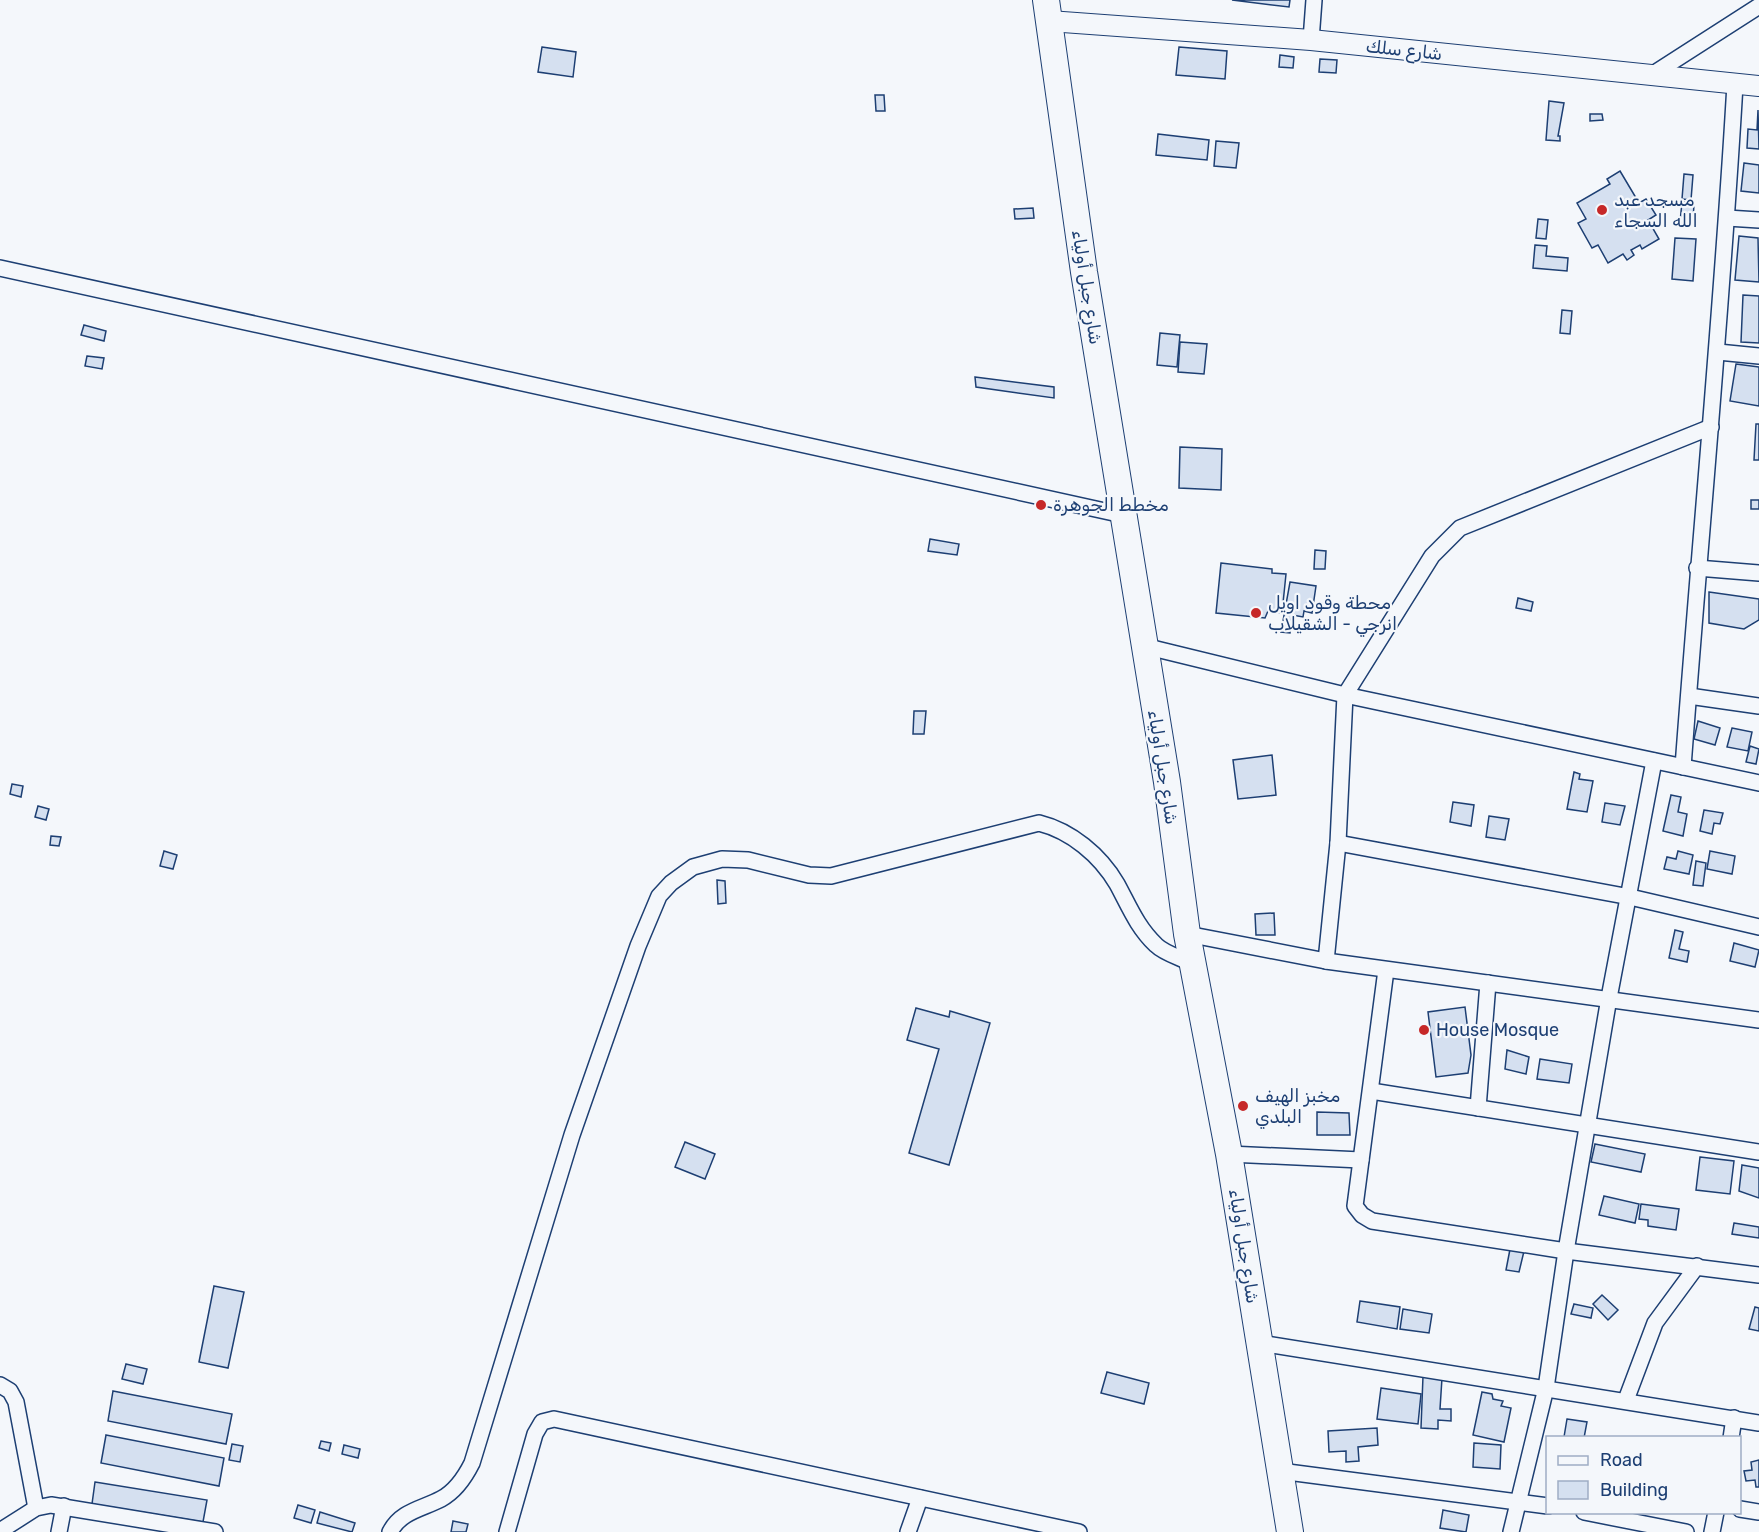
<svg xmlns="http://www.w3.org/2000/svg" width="1759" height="1532" font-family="Rubik,Vazirmatn,sans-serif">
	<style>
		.building { fill: #d5e0f0; stroke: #1d3f73; stroke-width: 1.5 }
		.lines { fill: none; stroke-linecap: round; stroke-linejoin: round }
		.minor-casing { stroke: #1d3f73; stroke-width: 18 }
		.tertiary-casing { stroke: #1d3f73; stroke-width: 22 }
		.trunk-casing { stroke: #1d3f73; stroke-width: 28 }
		.minor { stroke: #f4f7fb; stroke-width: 15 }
		.tertiary { stroke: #f4f7fb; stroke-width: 20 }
		.trunk { stroke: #f4f7fb; stroke-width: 26 }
		.poi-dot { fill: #c62828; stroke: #f4f7fb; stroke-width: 2 }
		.labels { text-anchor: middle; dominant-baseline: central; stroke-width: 4.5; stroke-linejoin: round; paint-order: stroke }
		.street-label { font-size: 18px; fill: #1d3f73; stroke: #f4f7fb }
		.poi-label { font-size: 18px; fill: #1d3f73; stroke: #f4f7fb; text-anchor: start }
	</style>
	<rect width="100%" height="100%" fill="#f4f7fb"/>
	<!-- building -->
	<g class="building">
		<path d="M1232 0H1290L1289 7Z"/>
		<path d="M542 47 576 52 573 77 538 72Z"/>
		<path d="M1179 47 1227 51 1225 79 1176 75Z"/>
		<path d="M1280 55 1294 57 1293 68 1279 67Z"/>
		<path d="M1320 59 1337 60 1336 73 1319 72Z"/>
		<path d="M875 95H884L885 111H876Z"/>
		<path d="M1549 101 1564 103 1558 136H1560V141L1546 140Z"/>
		<path d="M1758 110 1759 149 1747 148 1748 129 1757 130Z"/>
		<path d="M1590 114H1602L1603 120 1590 121Z"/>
		<path d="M1158 134 1209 140 1207 160 1156 155Z"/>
		<path d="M1216 141 1239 143 1236 168 1214 166Z"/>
		<path d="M1744 163 1759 165V193L1741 191Z"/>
		<path d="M1620 171 1639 203 1646 199 1656 215 1648 220 1659 239 1642 249 1640 245 1631 250 1634 255 1627 260 1623 254 1608 263 1598 245 1592 248 1578 223 1586 219 1577 203 1610 184 1607 179Z"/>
		<path d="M1684 174 1693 175 1691 200 1682 199Z"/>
		<path d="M1682 202 1694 203 1693 223 1680 222Z"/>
		<path d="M1033 208 1034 218 1015 219 1014 209Z"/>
		<path d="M1538 219 1548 220 1546 239 1536 238Z"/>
		<path d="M1739 236 1758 238 1759 282 1735 280Z"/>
		<path d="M1675 238 1696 239 1693 281 1672 279Z"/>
		<path d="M1535 245 1547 246 1546 256 1568 258 1567 271 1533 268Z"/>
		<path d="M1743 295 1759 296V343L1741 342Z"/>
		<path d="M1562 310 1572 311 1570 334 1560 333Z"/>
		<path d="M84 325 106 331 104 341 81 335Z"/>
		<path d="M1160 333 1180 335 1177 367 1157 365Z"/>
		<path d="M1180 342 1207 344 1204 374 1178 372Z"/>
		<path d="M87 356 104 358 102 369 85 366Z"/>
		<path d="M1736 364 1759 367V406L1730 401Z"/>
		<path d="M975 377 1054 387V398L976 387Z"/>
		<path d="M1756 424H1759V460H1754Z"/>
		<path d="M1180 447 1222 449 1221 490 1179 488Z"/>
		<rect x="1751" y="500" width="8" height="9"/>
		<path d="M930 539 959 544 957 555 928 551Z"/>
		<path d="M1315 550 1326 551 1325 569H1314Z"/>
		<path d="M1221 563 1272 569V573L1286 574 1282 613 1268 611 1265 618 1216 613Z"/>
		<path d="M1290 582 1316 586 1312 613 1304 611 1303 617 1292 615 1290 633 1281 632Z"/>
		<path d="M1709 592 1759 599V620L1744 629 1709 623Z"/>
		<path d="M1518 598 1533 602 1531 611 1516 608Z"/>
		<path d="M914 711H926L924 734H913Z"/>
		<path d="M1698 721 1720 728 1715 745 1694 739Z"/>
		<path d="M1732 728 1752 732 1748 751 1727 747Z"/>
		<path d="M1750 746 1759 749 1756 764 1746 762Z"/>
		<path d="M1272 755 1276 795 1238 799 1233 760Z"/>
		<path d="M1574 772 1580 774 1579 779 1593 781 1587 812 1567 809Z"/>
		<path d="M12 784 23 786 21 797 10 794Z"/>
		<path d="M1671 795 1681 797 1678 812 1687 814 1683 836 1663 831Z"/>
		<path d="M1453 802 1474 805 1471 826 1450 822Z"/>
		<path d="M1605 803 1625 806 1620 825 1602 822Z"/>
		<path d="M38 806 49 809 46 820 35 817Z"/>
		<path d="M1704 810 1723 813 1720 824 1714 823 1712 834 1700 831Z"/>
		<path d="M1489 816 1509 819 1505 840 1486 837Z"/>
		<path d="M51 836 61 837 59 846 50 845Z"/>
		<path d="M164 851 177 855 173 869 160 866Z"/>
		<path d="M1678 851 1693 855 1689 874 1664 869 1667 857 1676 859Z"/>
		<path d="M1710 851 1735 856 1732 874 1707 869Z"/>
		<path d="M1696 861 1706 863 1703 886 1693 885Z"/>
		<path d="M717 880 725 881 726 903 718 904Z"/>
		<path d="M1274 913 1275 935H1256L1255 914Z"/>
		<path d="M1675 930 1683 932 1679 949 1689 951 1687 962 1669 958Z"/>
		<path d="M1734 943 1759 950 1755 967 1730 961Z"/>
		<path d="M1465 1007 1471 1055 1468 1073 1436 1077 1428 1012Z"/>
		<path d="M916 1008 949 1017 950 1011 990 1023 949 1165 909 1153 939 1049 907 1040Z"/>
		<path d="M1507 1050 1529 1057 1526 1074 1505 1069Z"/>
		<path d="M1540 1059 1572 1064 1569 1083 1537 1079Z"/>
		<path d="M1317 1112 1349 1113 1350 1135H1317Z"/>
		<path d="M685 1142 715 1154 705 1179 675 1167Z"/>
		<path d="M1595 1144 1645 1154 1641 1172 1591 1162Z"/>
		<path d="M1700 1157 1734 1161 1730 1194 1696 1190Z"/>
		<path d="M1742 1165 1759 1168V1198L1739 1191Z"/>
		<path d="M1604 1196 1639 1204 1635 1223 1599 1215Z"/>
		<path d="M1641 1204 1679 1209 1676 1230 1648 1226V1220L1639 1219Z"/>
		<path d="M1734 1223 1759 1227V1238L1732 1234Z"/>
		<path d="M1511 1244 1525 1247 1519 1272 1506 1270Z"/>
		<path d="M214 1286 244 1292 228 1368 199 1362Z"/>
		<path d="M1602 1295 1618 1310 1608 1320 1593 1304Z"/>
		<path d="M1360 1301 1400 1307 1397 1329 1357 1322Z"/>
		<path d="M1574 1304 1593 1308 1591 1318 1571 1314Z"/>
		<path d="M1755 1307 1759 1308V1331L1749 1329Z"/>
		<path d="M1403 1309 1432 1314 1429 1333 1400 1329Z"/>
		<path d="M126 1364 147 1369 143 1384 122 1379Z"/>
		<path d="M1107 1372 1149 1383 1144 1404 1101 1393Z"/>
		<path d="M1423 1376 1442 1378 1440 1409H1451V1421L1438 1420V1429L1421 1428Z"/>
		<path d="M1381 1388 1421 1394 1418 1424 1377 1419Z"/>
		<path d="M113 1391 232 1414 226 1444 108 1421Z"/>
		<path d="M1482 1392 1492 1394 1493 1399 1503 1401 1501 1406 1511 1408 1504 1442 1473 1435Z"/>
		<path d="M1567 1419 1587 1422 1584 1438 1564 1437Z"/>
		<path d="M1377 1428 1378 1445 1358 1447 1359 1461 1346 1462V1451L1329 1452 1328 1431Z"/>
		<path d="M106 1435 224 1458 219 1486 101 1463Z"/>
		<path d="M321 1441 331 1443 329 1451 319 1448Z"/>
		<path d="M1474 1443 1501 1445 1500 1469 1473 1467Z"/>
		<path d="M232 1444 243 1446 240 1462 229 1460Z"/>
		<path d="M344 1445 360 1449 358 1458 342 1454Z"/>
		<path d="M1759 1460V1487H1756L1755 1480 1746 1481 1744 1471 1752 1470 1751 1462Z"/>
		<path d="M95 1482 207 1500 203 1522 92 1504Z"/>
		<path d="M298 1505 315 1510 311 1523 294 1518Z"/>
		<path d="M1443 1510 1469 1515 1466 1532 1440 1528Z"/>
		<path d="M320 1512 355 1523 352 1532 317 1523Z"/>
		<path d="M453 1521 468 1524 466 1532H451Z"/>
	</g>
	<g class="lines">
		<defs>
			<g id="minor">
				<path d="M1311 40 1314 0"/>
				<path d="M1650 76 1759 6"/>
				<path d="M1727 218 1759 220"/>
				<path d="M0 268 1123 515"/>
				<path d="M1718 352 1759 356"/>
				<path d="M1697 568 1759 573"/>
				<path d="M1144 646 1345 695 1759 783"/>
				<path d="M1689 696 1759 706"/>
				<path d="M1683 767C1700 539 1722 312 1735 84"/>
				<path d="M1338 843 1630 897 1759 927"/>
				<path d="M1187 934 1326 961 1759 1020"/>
				<path d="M1326 961 1338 843 1345 695 1432 556 1460 528 1711 427"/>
				<path d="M1386 970 1355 1206 1362 1215 1372 1221 1566 1251 1759 1275"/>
				<path d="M1371 1091 1759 1152"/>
				<path d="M1478 1108 1488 983"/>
				<path d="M1229 1154 1361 1160"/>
				<path d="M1260 1343 1759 1423"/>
				<path d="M0 1385 10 1391 16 1402 36 1508"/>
				<path d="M1626 1400 1655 1323 1697 1266"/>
				<path d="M1731 1438 1734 1418"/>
				<path d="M1280 1471 1548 1506"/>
				<path d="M1740 1509 1759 1512"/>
				<path d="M1584 1512 1686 1532"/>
				<path d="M0 1531 36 1508 51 1505 215 1532"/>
				<path d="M59 1532 64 1506"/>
				<path d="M390 1532C401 1511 422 1509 441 1499 456 1491 465 1477 472 1463L572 1135 638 946 659 896 671 883 693 867 722 859 748 860 809 875 831 876 1039 823C1071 831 1100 855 1117 884 1129 906 1137 927 1156 945 1165 954 1182 958 1193 964"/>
				<path d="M507 1532 535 1434 542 1422 554 1419 1079 1532"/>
				<path d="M908 1532 920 1498"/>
				<path d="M1511 1532 1546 1388 1566 1251 1609 998 1654 761"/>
				<path d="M1712 1532 1716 1512"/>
			</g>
			<path id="tertiary" d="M1049 21 1311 40 1759 86"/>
			<path id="trunk" d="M1046 0 1084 272 1167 782 1187 934 1229 1154 1290 1532"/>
		</defs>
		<!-- minor casing -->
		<use href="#minor" class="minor-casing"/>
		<!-- tertiary casing -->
		<use href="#tertiary" class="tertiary-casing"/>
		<!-- trunk casing -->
		<use href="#trunk" class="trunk-casing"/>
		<!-- minor -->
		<use href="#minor" class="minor"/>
		<!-- tertiary -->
		<use href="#tertiary" class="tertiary"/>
		<!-- trunk -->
		<use href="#trunk" class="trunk"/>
	</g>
	<!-- markers -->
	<g class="poi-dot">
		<circle cx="1602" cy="210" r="6"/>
		<circle cx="1041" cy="505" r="6"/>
		<circle cx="1256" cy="613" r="6"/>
		<circle cx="1424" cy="1030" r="6"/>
		<circle cx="1243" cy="1106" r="6"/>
	</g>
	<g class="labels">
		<!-- street labels -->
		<g class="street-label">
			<text transform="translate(1404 50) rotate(6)">شارع سلك</text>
			<text transform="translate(1087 287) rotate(81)">شارع جبل أولياء</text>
			<text transform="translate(1163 767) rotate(81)">شارع جبل أولياء</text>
			<text transform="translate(1244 1246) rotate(81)">شارع جبل أولياء</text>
		</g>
		<!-- poi labels -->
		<g class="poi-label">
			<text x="1614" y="200">مسجد عبد<tspan x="1614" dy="21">الله السجاء</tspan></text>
			<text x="1053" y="505">مخطط الجوهرة</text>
			<text x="1268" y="603">محطة وقود اويل<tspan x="1268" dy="21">انرجي - الشقيلاب</tspan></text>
			<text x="1436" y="1030">House Mosque</text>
			<text x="1255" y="1096">مخبز الهيف<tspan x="1255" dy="21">البلدي</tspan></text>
		</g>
	</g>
	<!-- legend -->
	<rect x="1546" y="1436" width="195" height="78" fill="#f4f7fb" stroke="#9eadc5" stroke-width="1.5"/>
	<rect x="1558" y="1456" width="30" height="9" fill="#f4f7fb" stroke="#9eadc5" stroke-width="1.5"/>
	<text x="1600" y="1466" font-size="18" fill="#1d3f73">Road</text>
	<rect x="1558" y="1481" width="30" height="18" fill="#d5e0f0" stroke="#9eadc5" stroke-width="1.5"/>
	<text x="1600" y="1496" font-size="18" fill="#1d3f73">Building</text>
</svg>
